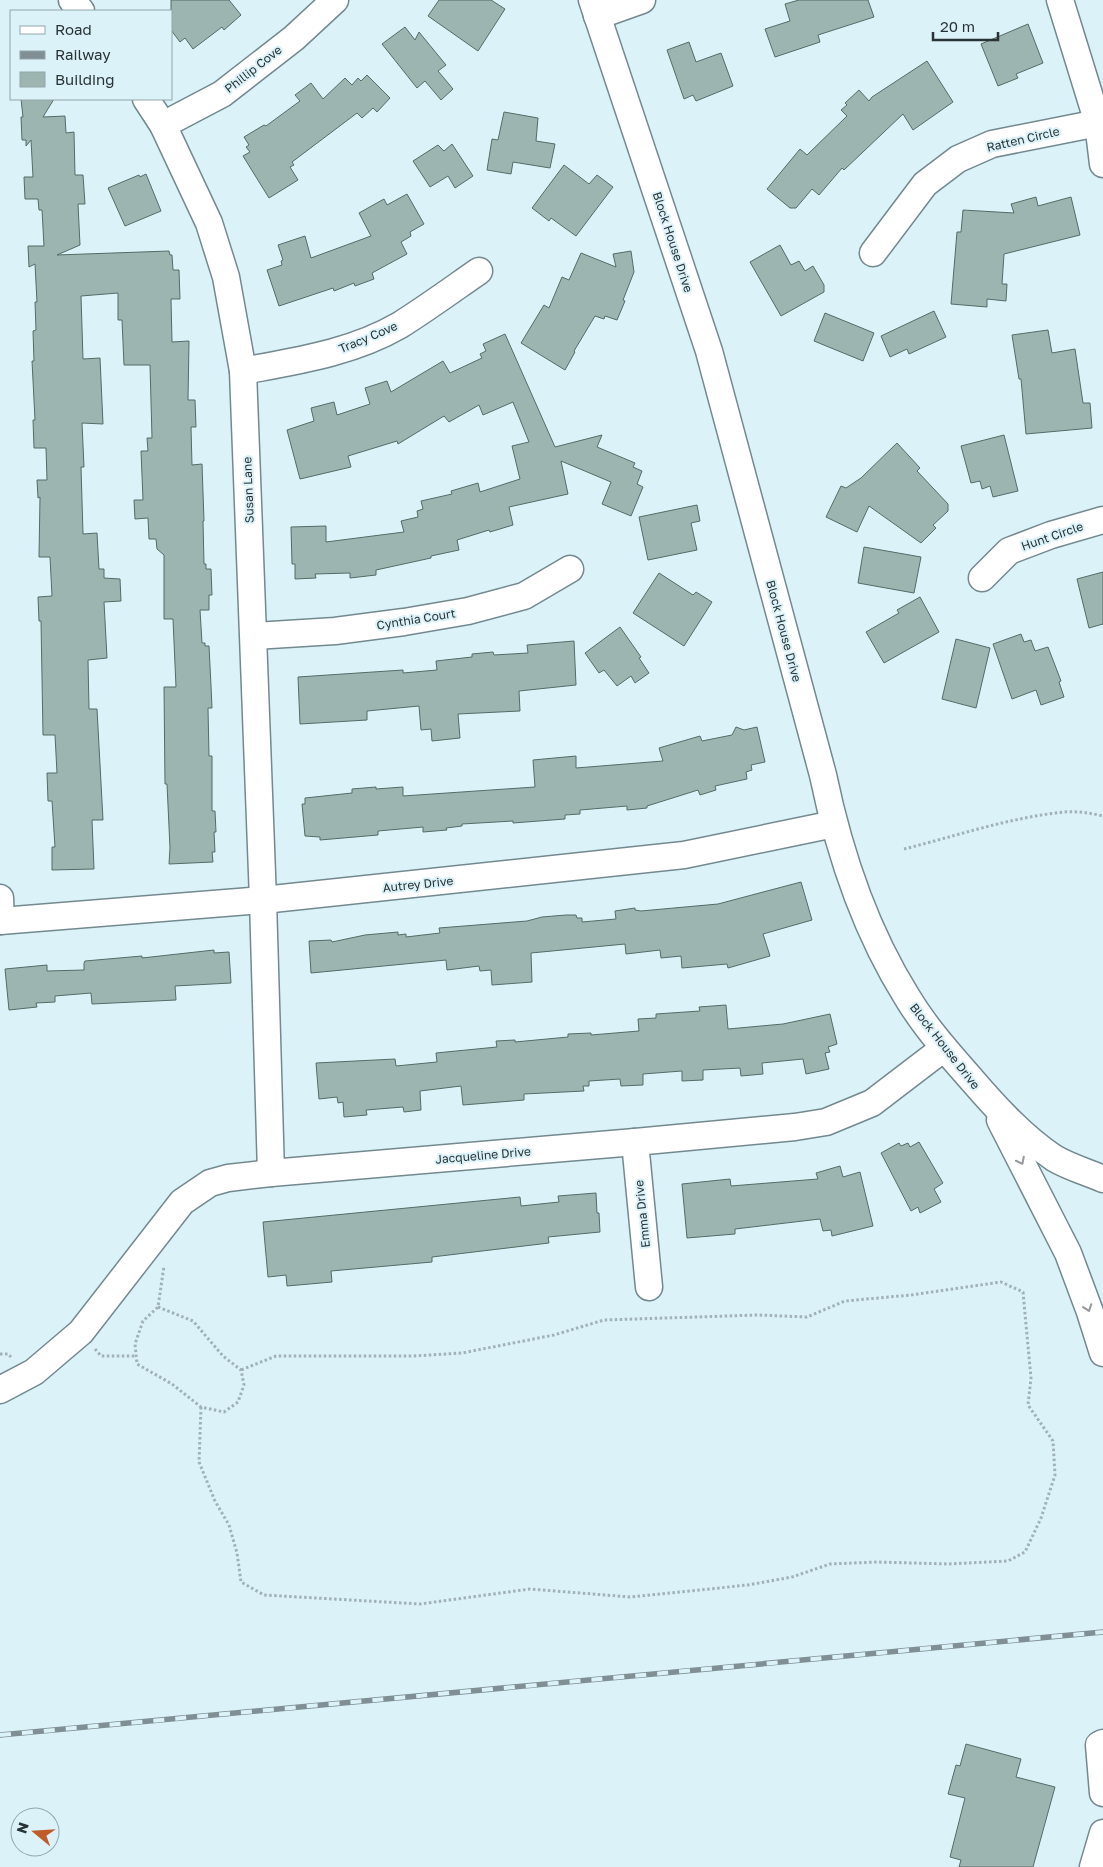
<svg xmlns="http://www.w3.org/2000/svg" width="1103" height="1867" font-family="'Golos Text',sans-serif">
	<style>
		.building { fill: #9db5b0; stroke: #556b67 }
		.lines { fill: none; stroke-linecap: round; stroke-linejoin: round }
		.minor-casing { stroke: #73898f; stroke-width: 29 }
		.path { stroke: #a0b2b8; stroke-width: 3; stroke-dasharray: 2.5 2.5; stroke-linecap: butt }
		.minor { stroke: #fff; stroke-width: 26 }
		.rail-casing { stroke: #7f8f94; stroke-width: 5.5 }
		.rail { stroke: #dbf2f9; stroke-width: 4; stroke-dasharray: 11; stroke-linecap: butt }
		.oneway { stroke: #94999a }
		.labels { text-anchor: middle; dominant-baseline: central; stroke-width: 4; stroke-linejoin: round; paint-order: stroke }
		.street-label { font-size: 12px; fill: #293335; stroke: #dbf2f9 }
	</style>
	<rect width="100%" height="100%" fill="#dbf2f9"/>
	<!-- building -->
	<g class="building">
		<path d="M171 0H229L241 15 224 30 222 27 193 49 185 38 180 42 171 30Z"/>
		<path d="M439 0H491L505 9 478 51 428 16Z"/>
		<path d="M799 0H868L874 17 818 35 820 42 775 57 765 29 790 21 785 4Z"/>
		<path d="M1028 24 1043 63 1016 74 1018 78 998 86 981 44Z"/>
		<path d="M405 27 415 40 419 32 446 65 438 71 453 89 441 100 425 81 417 88 382 44Z"/>
		<path d="M689 42 696 62 721 53 733 86 696 101 693 95 684 99 667 50Z"/>
		<path d="M927 61 953 102 913 130 903 114 844 170 842 168 819 195 812 189 796 208H790L767 189 800 149 807 155 847 116 841 110 847 105 845 103 859 90 869 101 872 97Z"/>
		<path d="M367 75 390 98 377 112 373 108 362 118 357 113 292 162 294 165 290 167 298 180 269 198 243 156 250 152 246 147 249 145 244 137 264 125 266 126 300 101 295 95 311 83 323 99 345 78 352 85 358 78 361 81Z"/>
		<path d="M21 99H54L43 117 65 116 66 133 74 132 75 175H83L85 204H78L80 245 57 255 169 251 170 255H172L173 270H179L180 299H171L172 342 189 341 188 400H195L196 427H191L192 465 202 464 204 521H203L204 564H206V569H211L212 595H209V610H200L202 643H205V646H209L211 686 212 708H208L209 756H212V811H215L216 832H214L215 852H212L213 862 169 864 170 848 167 784H165L164 687H176L173 619H164V555L157 549 156 539H149L148 518 135 519 134 500H143L141 451H148L147 438H152L150 365H124L122 320H118V293L81 296 83 359 100 358 103 424 82 423 84 467H81L83 534 97 533 99 569H104V578L120 579 121 601 104 602 107 658 88 660 89 709H97L103 820H92L94 869 52 870V847H55L52 801H48L47 773H57L55 735H43L41 621H39L38 597 52 596 50 557H39L40 497 38 498 37 480H47L46 448H34L33 420H35L32 361H34L33 331 36 330 35 302H37L35 264 29 267 28 246H44L42 210H39L38 199H25L24 177H33L31 140 26 146V140H22L21 117H23Z"/>
		<path d="M504 112 538 118 536 141 555 144 550 168 513 162 511 174 487 170 492 139 498 140Z"/>
		<path d="M452 144 473 176 455 188 448 176 430 187 413 161 438 145 444 151Z"/>
		<path d="M564 165 589 184 597 175 613 187 576 236 551 218 549 221 532 208Z"/>
		<path d="M146 174 161 211 125 226 108 188 139 175 140 177Z"/>
		<path d="M407 194 424 224 410 232 411 236 401 242 407 254 372 273 374 279 355 286 354 283 334 291 333 288 279 306 267 270 282 265 281 261 283 260 278 245 305 236 311 258 371 236 359 213 384 199 387 205Z"/>
		<path d="M1036 197 1038 206 1071 197 1080 235 1004 254 1002 284H1007L1006 301 987 299V307L951 304 957 232H961L963 210 1014 213 1011 204Z"/>
		<path d="M780 245 791 265 799 261 805 271 813 266 824 285V292L781 316 750 262Z"/>
		<path d="M631 251 634 272 623 300 625 301 617 320 605 316 604 319 595 316 574 351 575 352 565 370 521 343 544 305 549 308 562 277 569 280 581 253 616 267 613 254Z"/>
		<path d="M934 311 946 337 909 354 907 349 890 357 881 336Z"/>
		<path d="M825 313 874 333 863 361 814 341Z"/>
		<path d="M1048 330 1052 353 1075 349 1083 403H1090L1092 428 1026 434 1021 379H1019L1012 335Z"/>
		<path d="M505 334 555 447 602 435 597 447 635 463 633 467 642 471 637 484 643 487 631 516 602 504 611 482 561 461 568 494 509 507 513 525 490 532 489 530 457 540 459 550 431 556V558L376 570V575L350 578V573L315 574 316 578 295 579V564H292L291 527 326 526V542L404 532 401 521 418 517 417 511 423 509 421 501 452 494 451 491 478 483 480 492 520 479 512 446 529 442 513 402 483 415 479 405 449 422 444 416 398 444 397 441 348 456 351 467 300 479 287 430 314 421 311 408 334 402 337 415 370 404 365 388 387 381 391 392 443 361 450 373 482 358 480 354 486 351 483 344Z"/>
		<path d="M1004 435 1018 491 993 497 990 486 982 489 980 481 971 483 961 446Z"/>
		<path d="M897 443 920 468 917 471 948 504V511L933 525 936 528 921 543 869 506 857 532 826 517 841 486 846 488 861 478Z"/>
		<path d="M697 505 700 521 691 523 697 550 648 560 639 517Z"/>
		<path d="M864 547 921 557 914 593 858 583Z"/>
		<path d="M1103 572V624L1089 628 1077 579Z"/>
		<path d="M659 573 693 595 696 592 712 602 684 646 633 613Z"/>
		<path d="M920 597 939 632 884 663 866 632 899 613 897 610Z"/>
		<path d="M620 627 641 657 639 658 649 673 635 683 631 676 617 686 604 670 599 673 585 653Z"/>
		<path d="M1021 634 1024 642 1031 640 1035 651 1048 647 1061 681 1059 682 1064 697 1041 705 1036 690 1012 699 993 644Z"/>
		<path d="M956 639 990 648 976 708 942 699Z"/>
		<path d="M574 641 576 685 519 691 520 711 458 714 460 738 432 741 431 729 421 730 419 706 367 711V720L300 724 298 677 403 670V673L437 670 436 661 472 657V654L493 652 494 655 528 653 527 645Z"/>
		<path d="M736 727 744 730 757 727 765 762 751 765 752 770 746 772 747 779 715 786 716 790 700 795 698 790 647 806V808L627 810V806L580 810V814L565 815V819L513 823V821L462 824V826L446 828 447 830 423 832V827L378 831V835L320 840V837L305 836 302 804H305V798L352 793V789L376 787V789L403 787V796L535 787 533 760 576 756V768L663 761 659 748 700 736 702 741 732 735Z"/>
		<path d="M801 882 812 920 763 934 770 956 728 968 727 964 682 968 681 956 661 958 660 950 626 954 625 944 531 953 532 982 492 985 491 970 480 971 479 966 447 970 446 960 311 973 309 941 331 940 332 942 365 935 398 932V935L406 934V937L440 933 439 928 527 921 542 917 566 915H576L577 918H582V922L616 919 615 911 635 908V910L641 911 718 904Z"/>
		<path d="M214 950V953L229 952 231 983 175 986 176 1000 92 1004 91 993 55 996V1002L36 1003 37 1007 9 1010 5 969 47 965V971L84 970V963L85 961 142 956V958Z"/>
		<path d="M726 1005 728 1029 783 1024 830 1014 837 1044 828 1047 830 1052 825 1053 829 1069 806 1074 803 1059 762 1063 763 1074 741 1076 740 1068 703 1070V1080L682 1081V1071L643 1074V1085L621 1086 620 1079 589 1081V1086H583L584 1091 524 1094V1100L463 1105 461 1086 420 1091 421 1110 404 1112 403 1107 366 1110 367 1115 344 1117 343 1102 338 1103 337 1097 319 1099 316 1063 395 1059 396 1066 437 1062 436 1053 497 1047 496 1041 515 1040V1042L568 1037V1034L591 1033V1035L639 1031 638 1019 656 1018V1014L700 1011 699 1007Z"/>
		<path d="M919 1142 943 1183 934 1189 941 1202 920 1213 918 1207 911 1211 881 1153 899 1143 901 1146 908 1143 910 1147Z"/>
		<path d="M840 1166 843 1177 860 1172 873 1226 832 1236 831 1230 823 1231 820 1219 735 1229V1234L687 1238 682 1184 730 1179 731 1186 818 1179 816 1173Z"/>
		<path d="M596 1193 597 1213H599L600 1232 548 1237 549 1243 432 1257V1262L331 1271 332 1282 287 1286 286 1275 268 1277 263 1222 520 1197 521 1206 559 1202 558 1196Z"/>
		<path d="M966 1744 1021 1759 1016 1777 1055 1787 1033 1867H959L961 1860 950 1857 965 1798 948 1794 956 1765 960 1766Z"/>
	</g>
	<g class="lines">
		<defs>
			<g id="minor">
				<path d="M72 0 81 11"/>
				<path d="M592 0 709 351 823 775C839 852 865 930 907 997 925 1027 949 1054 972 1080 997 1109 1023 1137 1054 1158 1069 1167 1087 1172 1103 1179"/>
				<path d="M1060 0 1098 123 1103 164"/>
				<path d="M597 16 642 0"/>
				<path d="M146 99 163 125 209 223 226 277 243 371 263 900 271 1173 635 1142 795 1127 826 1122 872 1103 944 1048"/>
				<path d="M163 125 222 94 294 38 335 0"/>
				<path d="M873 253 925 184 958 159 992 144 1098 123"/>
				<path d="M243 371C296 361 352 353 400 325 427 308 453 289 479 271"/>
				<path d="M982 578 1009 551 1051 535 1103 520"/>
				<path d="M254 636 335 631 404 622 468 611 524 596 570 569"/>
				<path d="M0 898 1 921"/>
				<path d="M0 921 263 900 684 855 834 824"/>
				<path d="M1000 1120 1068 1253 1090 1312 1103 1353"/>
				<path d="M635 1142 649 1287"/>
				<path d="M0 1390 34 1372 81 1332 182 1202 210 1183 228 1178 271 1173"/>
				<path d="M1103 1743 1099 1745 1103 1793"/>
				<path d="M1093 1867 1103 1833"/>
			</g>
		</defs>
		<!-- minor casing -->
		<use href="#minor" class="minor-casing"/>
		<!-- path -->
		<g class="path">
			<path d="M904 849C956 836 1011 817 1065 812 1078 811 1090 813 1103 816"/>
			<path d="M158 1307 193 1321 223 1356 241 1370 244 1385 238 1402 224 1412 201 1407 172 1384 137 1364 135 1344 143 1321 158 1307 164 1266"/>
			<path d="M95 1349 101 1356H136"/>
			<path d="M0 1354H8L11 1357"/>
			<path d="M201 1407 199 1462 215 1501 229 1525 237 1553 241 1582 264 1595 420 1604 530 1589 630 1597 748 1585 792 1577 830 1564 877 1562 949 1564 1008 1561 1025 1552 1041 1518 1055 1475 1053 1441 1028 1405 1031 1378 1023 1292 1001 1282 911 1295 845 1301 807 1317 758 1315 604 1320 554 1335 462 1353 414 1356H276L241 1370"/>
		</g>
		<!-- minor -->
		<use href="#minor" class="minor"/>
		<defs>
			<path id="rail" d="M0 1735 1103 1632"/>
		</defs>
		<!-- rail casing -->
		<use href="#rail" class="rail-casing"/>
		<!-- rail -->
		<use href="#rail" class="rail"/>
	</g>
	<!-- one-way arrows -->
	<defs><path id="oneway-chevron" d="M-2-3.5L2.5 0L-2 3.5" fill="none" stroke-width="1.6" stroke-linecap="round" stroke-linejoin="round" transform="scale(1.25)"/></defs>
	<g class="oneway">
		<use href="#oneway-chevron" transform="translate(1021 1161) rotate(63)"/>
		<use href="#oneway-chevron" transform="translate(1088 1308) rotate(70)"/>
	</g>
	<g class="labels">
		<!-- street labels -->
		<g class="street-label">
			<text transform="translate(253 69) rotate(-38)">Phillip Cove</text>
			<text transform="translate(1023 139) rotate(-13)">Ratten Circle</text>
			<text transform="translate(673 242) rotate(72)">Block House Drive</text>
			<text transform="translate(368 337) rotate(-23)">Tracy Cove</text>
			<text transform="translate(248 490) rotate(-92)">Susan Lane</text>
			<text transform="translate(1052 536) rotate(-19)">Hunt Circle</text>
			<text transform="translate(416 619) rotate(-9)">Cynthia Court</text>
			<text transform="translate(784 631) rotate(75)">Block House Drive</text>
			<text transform="translate(418 884) rotate(-6)">Autrey Drive</text>
			<text transform="translate(945 1046) rotate(52)">Block House Drive</text>
			<text transform="translate(483 1155) rotate(-5)">Jacqueline Drive</text>
			<text transform="translate(642 1214) rotate(-96)">Emma Drive</text>
		</g>
	</g>
	<!-- legend -->
	<rect x="10" y="10" width="162" height="90" fill="#dbf2f9" stroke="#94a6ab"/>
	<rect x="20" y="26" width="25" height="8" fill="#ffffff" stroke="#94a6ab"/>
	<text x="55" y="35" font-size="15" fill="#293335">Road</text>
	<rect x="20" y="51" width="25" height="8" fill="#7f8f94" stroke="#94a6ab"/>
	<text x="55" y="60" font-size="15" fill="#293335">Railway</text>
	<rect x="20" y="72" width="25" height="15" fill="#9db5b0" stroke="#94a6ab"/>
	<text x="55" y="85" font-size="15" fill="#293335">Building</text>
	<!-- north arrow -->
	<g transform="translate(35 1832) rotate(288)"><circle r="24" fill="#dbf2f9" stroke="#94a6ab"/>
	<path d="M0-4L9 19L0 12L-9 19Z" fill="#c15c2a"/>
	<text y="-8" font-size="14" font-weight="bold" text-anchor="middle" fill="#293335">N</text>
	</g>
	<!-- scale -->
	<path d="M933 32v8h65v-8" fill="none" stroke="#293335" stroke-width="2.5"/>
	<text x="940" y="32" font-size="15" fill="#293335" stroke="#dbf2f9" stroke-width="4" paint-order="stroke">20 m</text>
</svg>
